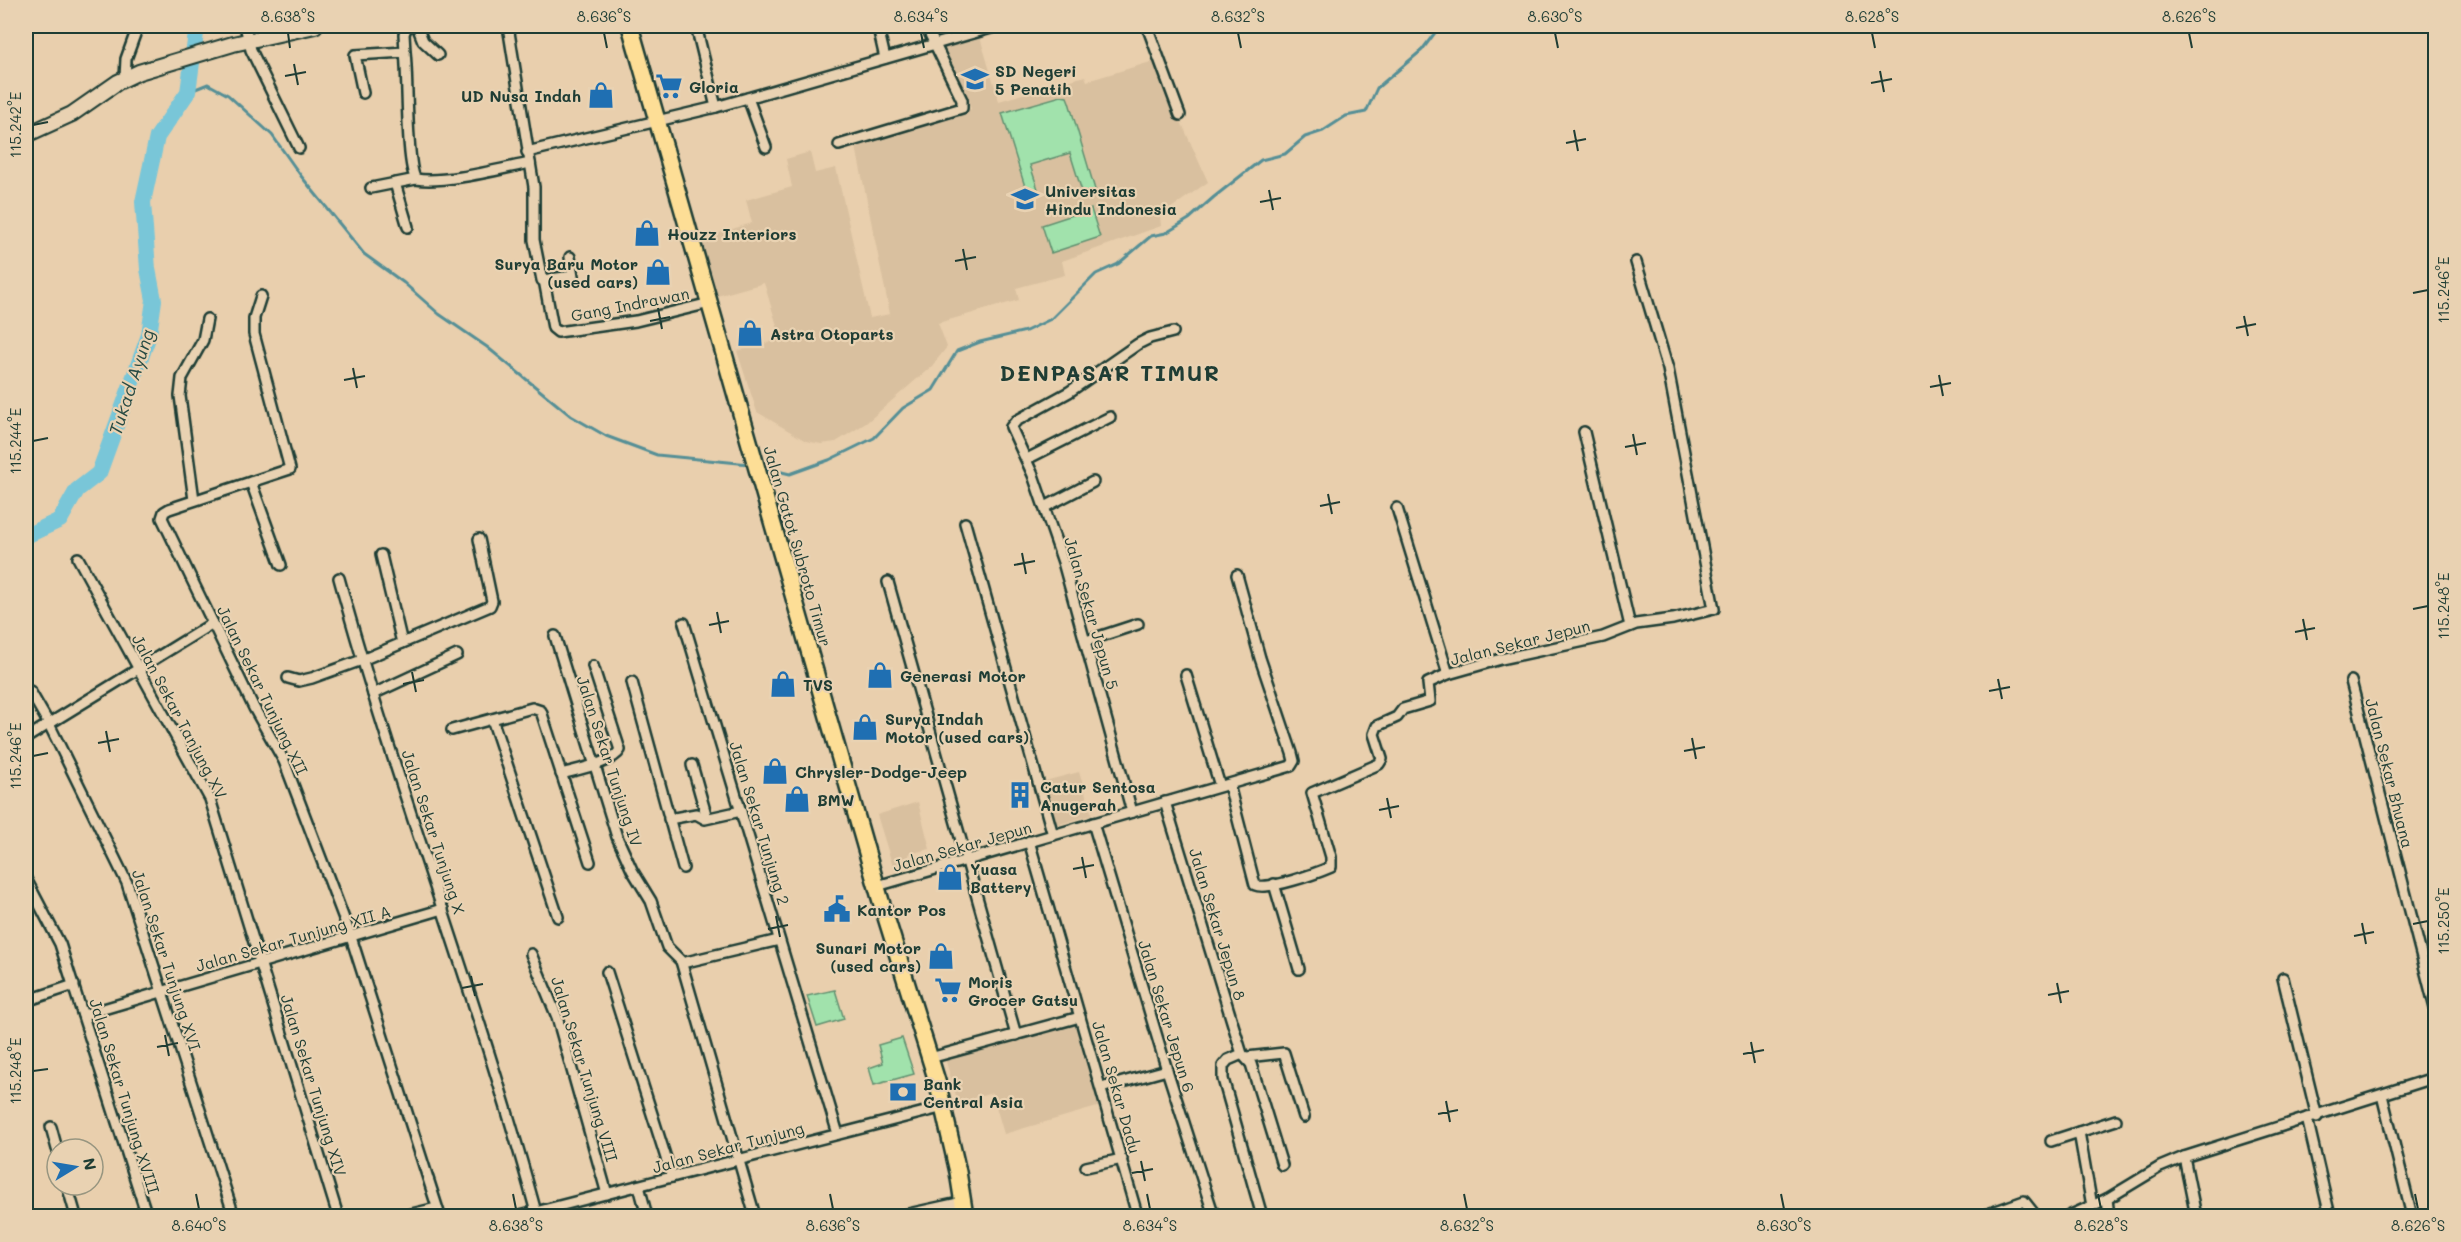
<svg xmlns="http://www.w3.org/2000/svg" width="2461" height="1242" font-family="Mali,sans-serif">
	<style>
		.built { fill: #d9c09f }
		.green { fill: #a1e2ac; stroke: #609070; stroke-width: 1.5 }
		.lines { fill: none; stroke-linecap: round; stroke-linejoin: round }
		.stream { stroke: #558f96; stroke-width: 3 }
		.river { stroke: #79c6d8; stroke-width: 16 }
		.minor-casing { stroke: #1f3d34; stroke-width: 14 }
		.secondary-casing { stroke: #1f3d34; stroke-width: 18 }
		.trunk-casing { stroke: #1f3d34; stroke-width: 20 }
		.minor { stroke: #e9d2b2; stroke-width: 9 }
		.secondary { stroke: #e9d2b2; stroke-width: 14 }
		.trunk { stroke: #fdde96; stroke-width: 15 }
		.ticks { fill: none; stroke: #1f3d34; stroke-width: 2 }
		.labels { text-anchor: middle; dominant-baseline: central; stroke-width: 4.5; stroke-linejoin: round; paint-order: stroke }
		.poi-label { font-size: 16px; font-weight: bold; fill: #1f3d34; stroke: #e9d2b2; text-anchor: start }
		.street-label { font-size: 16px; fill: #1f3d34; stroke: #e9d2b2 }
		.water-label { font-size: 18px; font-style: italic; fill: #284b44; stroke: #e9d2b2 }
		.district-label { font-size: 22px; font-weight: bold; letter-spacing: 1.5px; fill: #1f3d34; stroke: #e9d2b2 }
		.neatline { fill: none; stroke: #1f3d34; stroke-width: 2 }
		.ticks-label { font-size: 15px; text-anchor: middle; fill: #1f3d34 }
	</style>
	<rect width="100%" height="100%" fill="#e9cfad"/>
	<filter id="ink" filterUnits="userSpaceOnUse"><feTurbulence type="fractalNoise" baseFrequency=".0167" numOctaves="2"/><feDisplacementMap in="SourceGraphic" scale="12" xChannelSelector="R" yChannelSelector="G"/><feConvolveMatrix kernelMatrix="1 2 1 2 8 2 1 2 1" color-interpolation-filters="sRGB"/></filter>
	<g filter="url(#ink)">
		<!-- built -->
		<g class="built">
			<path d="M979 34 999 101 1085 76 1087 81 1154 61 1208 182 1160 216 1161 226 1062 261 1065 275 1016 288 1019 300 938 323 947 347 932 366 866 423 836 442 821 444 806 441 757 412 737 351 781 339 764 283 717 296 700 239 752 223 746 200 792 187 786 159 810 152 815 173 836 168 870 318 890 314 855 142 971 109 942 45Z"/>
			<path d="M1079 772 1092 815 1057 825 1045 781Z"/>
			<path d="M918 802 930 849 908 854 910 861 893 867 877 815Z"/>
			<path d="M1077 1021 1104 1105 1004 1134 992 1093 958 1103 945 1058Z"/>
		</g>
		<!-- green -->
		<g class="green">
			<path d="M1061 96 1067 97 1069 102 1096 193 1084 198 1070 153 1030 165 1038 189 1027 193 1002 113Z"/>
			<path d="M1091 209 1100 237 1051 253 1042 225Z"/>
			<path d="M835 990 844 1019 817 1027 807 996Z"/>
			<path d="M902 1038 914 1074 874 1085 869 1068 883 1063 878 1045Z"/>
		</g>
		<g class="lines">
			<!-- stream -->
			<g class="stream">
				<path d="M188 92 208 84 228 95 272 135 301 176 364 254 404 283 439 314 487 347 571 416 606 436 657 455 749 464"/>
				<path d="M761 467 790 474 829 460 874 438 903 408 933 390 957 351 980 342 1026 331 1051 319 1096 274 1118 264 1151 236 1166 233 1189 219 1214 197 1261 160 1285 154 1305 137 1323 131 1346 116 1366 112 1377 88 1422 50 1440 26"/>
			</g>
			<!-- river -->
			<path class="river" d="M26 536 60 520 77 490 99 473 149 335 154 300 148 269 143 202 157 137 188 92 197 26"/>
			<defs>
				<g id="minor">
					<path d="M245 26 251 50 299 148"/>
					<path d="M417 26 423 41 438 55"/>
					<path d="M508 26 534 187V240L542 280 573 276 570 257"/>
					<path d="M696 26 716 107"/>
					<path d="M1147 26 1180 115"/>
					<path d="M879 32 885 58"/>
					<path d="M405 52 404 34 407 26"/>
					<path d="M125 78 126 59 138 26"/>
					<path d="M363 93 355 55 405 52C408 74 406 167 416 179 444 184 500 169 530 163"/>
					<path d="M748 98 766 147"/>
					<path d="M839 145 962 108V100L926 26"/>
					<path d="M527 152 716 107 998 26"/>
					<path d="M395 183 408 227"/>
					<path d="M371 188 416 179"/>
					<path d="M544 280 553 328 558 332 636 321 710 303"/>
					<path d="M261 296 254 318V334L290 469 169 509 164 512 162 518 254 708 284 761 351 937 440 1216"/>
					<path d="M1584 432 1630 626"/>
					<path d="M1027 459 1110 417"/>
					<path d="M251 482 281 565"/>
					<path d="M194 500 180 396 182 378 203 340 207 319"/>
					<path d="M1045 507 1093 482"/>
					<path d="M1397 508 1448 674"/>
					<path d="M965 523 1053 835"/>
					<path d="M381 555 402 643"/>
					<path d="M78 558 210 799 338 1216"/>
					<path d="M339 578C398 793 479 1001 537 1216"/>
					<path d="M888 582 1016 1035"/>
					<path d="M684 623 838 1134"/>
					<path d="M555 636 617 837 632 870 651 901 667 947 681 961 755 1216"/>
					<path d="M1086 641 1138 624"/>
					<path d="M1186 675 1220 786"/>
					<path d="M288 678 299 681 312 678 362 660 490 606 492 601 479 539"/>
					<path d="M2351 681 2436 1012"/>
					<path d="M632 682 683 868"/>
					<path d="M30 691 49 724 127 883 234 1216"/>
					<path d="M373 694 457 655"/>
					<path d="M492 719 558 917"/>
					<path d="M452 730 532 708 541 711 590 862"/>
					<path d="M26 738 213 623"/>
					<path d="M692 765 707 818"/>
					<path d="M561 774C575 770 613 763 620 750L593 666"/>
					<path d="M1229 785 1255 885C1268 891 1317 873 1331 867V857L1312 793 1379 764 1382 759 1374 734 1377 726 1397 717 1403 709 1430 701 1428 683 1448 674 1501 659 1603 637 1636 624 1673 619 1714 609 1668 369 1636 262"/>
					<path d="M1165 802 1242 1054 1251 1064 1282 1165"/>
					<path d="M1132 812 1063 562 1033 475 1011 427 1016 421 1069 392 1138 344 1150 338 1173 332"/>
					<path d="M669 819 696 814 705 819 741 811"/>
					<path d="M1093 823 1167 1070 1214 1216"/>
					<path d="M1029 841 1136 1211"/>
					<path d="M26 879 60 944 147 1216"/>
					<path d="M1274 884 1299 969"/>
					<path d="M877 886 1291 766 1294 761 1292 753 1260 658 1237 575"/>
					<path d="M531 954 557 1017 607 1194"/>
					<path d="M682 963 779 940"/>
					<path d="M607 972 672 1177"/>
					<path d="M2283 978 2317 1117"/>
					<path d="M26 1001 74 985"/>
					<path d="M83 1015 443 909"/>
					<path d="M1242 1054 1228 1060 1223 1066V1079L1262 1216"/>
					<path d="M1247 1057 1284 1053 1304 1117"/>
					<path d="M930 1058 1080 1017"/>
					<path d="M1101 1088 1167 1070"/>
					<path d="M2382 1095 2412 1216"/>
					<path d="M2307 1118 2330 1216"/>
					<path d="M51 1127 57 1149"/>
					<path d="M2079 1132 2092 1206"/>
					<path d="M2051 1141 2116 1120"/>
					<path d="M2184 1157 2196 1216"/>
					<path d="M1086 1167 1122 1159"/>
					<path d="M67 1185 76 1216"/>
					<path d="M639 1186 647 1216"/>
					<path d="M2107 1199 2109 1216"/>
					<path d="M403 1216 437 1208"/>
					<path d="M520 1216 944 1107"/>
					<path d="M899 1216 963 1202"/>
					<path d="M1982 1216 2024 1201 2036 1216"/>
					<path d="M2069 1216 2107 1199 2160 1167 2184 1157 2427 1080 2436 1075"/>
				</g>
				<path id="secondary" d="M26 135 72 114 118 82 139 72 233 44 315 26"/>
				<path id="trunk" d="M630 26 880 898 937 1081 958 1172 965 1216"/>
			</defs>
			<!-- minor casing -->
			<use href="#minor" class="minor-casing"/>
			<!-- secondary casing -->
			<use href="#secondary" class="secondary-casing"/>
			<!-- trunk casing -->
			<use href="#trunk" class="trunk-casing"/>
			<!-- minor -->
			<use href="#minor" class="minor"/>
			<!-- secondary -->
			<use href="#secondary" class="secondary"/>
			<!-- trunk -->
			<use href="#trunk" class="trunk"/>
		</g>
	</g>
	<!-- ticks -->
	<path class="ticks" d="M288 33 290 48M604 33 607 48M921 33 924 48M1238 33 1241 48M1555 33 1558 48M1872 33 1875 48M2189 33 2192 48M294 64 298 85M1880 71 1884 92M285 76 306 72M1871 83 1892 79M33 125 48 122M1574 130 1578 151M1566 143 1586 139M1269 190 1273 210M1260 202 1281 198M963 249 967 270M955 261 976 257M2413 293 2428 290M658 308 662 329M2244 316 2248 336M650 321 670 317M2236 328 2256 324M353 368 357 388M1939 375 1943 396M344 380 365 376M1930 387 1951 383M1633 434 1637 455M33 441 48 438M1625 447 1646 443M1328 494 1332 514M1320 506 1340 502M1022 553 1026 574M1014 565 1035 561M2413 609 2428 606M717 612 721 633M2303 619 2307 640M709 625 729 621M2295 632 2315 628M412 672 416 692M1998 679 2002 699M403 684 424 680M1989 691 2010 687M106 731 110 752M1692 738 1696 759M98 743 119 739M1684 751 1705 747M33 756 48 753M1387 798 1391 818M1379 810 1399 806M1082 857 1086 878M1073 869 1094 865M776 916 780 937M2362 923 2366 944M2413 924 2428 921M768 929 788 925M2354 936 2374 932M471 976 475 996M2057 983 2061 1003M462 988 483 984M2048 995 2069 991M165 1035 169 1056M1751 1042 1755 1063M157 1047 178 1043M1743 1054 1764 1050M33 1071 48 1069M1446 1101 1450 1122M1438 1114 1458 1110M1141 1161 1145 1181M1132 1173 1153 1169M196 1194 199 1209M513 1194 516 1209M830 1194 833 1209M1147 1194 1150 1209M1464 1194 1467 1209M1781 1194 1784 1209M2098 1194 2101 1209M2415 1194 2418 1209"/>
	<!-- icons -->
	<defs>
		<symbol id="school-bare" viewBox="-9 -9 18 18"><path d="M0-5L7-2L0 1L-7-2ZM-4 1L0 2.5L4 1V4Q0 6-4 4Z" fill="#1f6fb2" stroke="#e9d2b2" stroke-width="2.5" paint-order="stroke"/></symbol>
		<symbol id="supermarket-bare" viewBox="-9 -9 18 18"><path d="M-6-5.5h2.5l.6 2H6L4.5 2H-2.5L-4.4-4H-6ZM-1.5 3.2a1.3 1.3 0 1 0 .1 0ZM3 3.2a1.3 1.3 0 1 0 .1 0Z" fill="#1f6fb2" stroke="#e9d2b2" stroke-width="2.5" paint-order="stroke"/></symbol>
		<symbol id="shop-bare" viewBox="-9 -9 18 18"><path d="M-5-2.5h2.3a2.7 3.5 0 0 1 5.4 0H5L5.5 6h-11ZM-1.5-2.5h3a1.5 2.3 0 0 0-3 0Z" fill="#1f6fb2" stroke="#e9d2b2" stroke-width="2.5" paint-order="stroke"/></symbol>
		<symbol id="university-bare" viewBox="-9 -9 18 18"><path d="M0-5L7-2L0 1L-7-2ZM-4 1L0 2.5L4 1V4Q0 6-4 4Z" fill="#1f6fb2" stroke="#e9d2b2" stroke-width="2.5" paint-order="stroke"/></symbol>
		<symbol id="building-bare" viewBox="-9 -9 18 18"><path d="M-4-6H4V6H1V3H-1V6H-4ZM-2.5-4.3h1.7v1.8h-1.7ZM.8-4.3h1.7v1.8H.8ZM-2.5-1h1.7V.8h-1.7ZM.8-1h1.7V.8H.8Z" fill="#1f6fb2" stroke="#e9d2b2" stroke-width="2.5" paint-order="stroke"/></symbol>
		<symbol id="civic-bare" viewBox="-9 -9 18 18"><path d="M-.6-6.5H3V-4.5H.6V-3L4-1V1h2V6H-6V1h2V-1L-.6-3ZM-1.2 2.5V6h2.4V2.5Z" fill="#1f6fb2" stroke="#e9d2b2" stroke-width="2.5" paint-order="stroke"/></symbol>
		<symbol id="bank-bare" viewBox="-9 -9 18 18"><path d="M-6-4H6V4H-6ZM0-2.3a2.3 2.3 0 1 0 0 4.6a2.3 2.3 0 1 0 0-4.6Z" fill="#1f6fb2" stroke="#e9d2b2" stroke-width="2.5" paint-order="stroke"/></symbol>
	</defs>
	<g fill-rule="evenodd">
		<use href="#school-bare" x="956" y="60" width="38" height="38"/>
		<use href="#supermarket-bare" x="650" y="67" width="38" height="38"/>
		<use href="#shop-bare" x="582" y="76" width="38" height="38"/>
		<use href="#university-bare" x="1006" y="180" width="38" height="38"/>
		<use href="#shop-bare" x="628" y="214" width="38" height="38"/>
		<use href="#shop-bare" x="639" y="253" width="38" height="38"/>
		<use href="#shop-bare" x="731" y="314" width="38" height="38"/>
		<use href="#shop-bare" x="861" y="656" width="38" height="38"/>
		<use href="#shop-bare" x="764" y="665" width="38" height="38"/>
		<use href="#shop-bare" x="846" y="708" width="38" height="38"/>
		<use href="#shop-bare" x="756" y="752" width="38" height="38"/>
		<use href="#building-bare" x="1001" y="776" width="38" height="38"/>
		<use href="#shop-bare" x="778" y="780" width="38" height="38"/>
		<use href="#shop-bare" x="931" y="858" width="38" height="38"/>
		<use href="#civic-bare" x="818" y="890" width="38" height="38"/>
		<use href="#shop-bare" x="922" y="937" width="38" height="38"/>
		<use href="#supermarket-bare" x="929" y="971" width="38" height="38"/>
		<use href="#bank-bare" x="884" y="1073" width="38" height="38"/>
	</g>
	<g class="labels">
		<!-- poi labels -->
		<g class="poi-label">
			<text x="995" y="70">SD Negeri<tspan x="995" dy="18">5 Penatih</tspan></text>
			<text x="689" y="86">Gloria</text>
			<text x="581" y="95" text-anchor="end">UD Nusa Indah</text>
			<text x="1045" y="190">Universitas<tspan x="1045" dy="18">Hindu Indonesia</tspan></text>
			<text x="667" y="233">Houzz Interiors</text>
			<text x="638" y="263" text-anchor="end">Surya Baru Motor<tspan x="638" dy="18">(used cars)</tspan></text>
			<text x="770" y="333">Astra Otoparts</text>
			<text x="900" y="675">Generasi Motor</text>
			<text x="803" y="684">TVS</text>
			<text x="885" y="718">Surya Indah<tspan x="885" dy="18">Motor (used cars)</tspan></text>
			<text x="795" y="771">Chrysler-Dodge-Jeep</text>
			<text x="1040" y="786">Catur Sentosa<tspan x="1040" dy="18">Anugerah</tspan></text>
			<text x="817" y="799">BMW</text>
			<text x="970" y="868">Yuasa<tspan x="970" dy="18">Battery</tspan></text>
			<text x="857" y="909">Kantor Pos</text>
			<text x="921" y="947" text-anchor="end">Sunari Motor<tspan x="921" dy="18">(used cars)</tspan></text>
			<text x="968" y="981">Moris<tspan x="968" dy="18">Grocer Gatsu</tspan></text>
			<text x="923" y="1083">Bank<tspan x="923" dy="18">Central Asia</tspan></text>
		</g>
		<!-- street labels -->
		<g class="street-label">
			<text transform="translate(630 304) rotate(-11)">Gang Indrawan</text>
			<text transform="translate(798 546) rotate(74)">Jalan Gatot Subroto Timur</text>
			<text transform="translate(1092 613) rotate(74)">Jalan Sekar Jepun 5</text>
			<text transform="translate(1520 642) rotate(-14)">Jalan Sekar Jepun</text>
			<text transform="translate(263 690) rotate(64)">Jalan Sekar Tunjung XII</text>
			<text transform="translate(180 716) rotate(62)">Jalan Sekar Tanjung XV</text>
			<text transform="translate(610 761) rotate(72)">Jalan Sekar Tunjung IV</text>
			<text transform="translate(2390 773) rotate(76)">Jalan Sekar Bhuana</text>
			<text transform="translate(760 823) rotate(73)">Jalan Sekar Tunjung 2</text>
			<text transform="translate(434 832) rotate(72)">Jalan Sekar Tunjung X</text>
			<text transform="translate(962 846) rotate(-16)">Jalan Sekar Jepun</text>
			<text transform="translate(1218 924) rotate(73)">Jalan Sekar Jepun 8</text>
			<text transform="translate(293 938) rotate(-16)">Jalan Sekar Tunjung XII A</text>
			<text transform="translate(167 960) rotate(72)">Jalan Sekar Tunjung XVI</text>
			<text transform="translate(1167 1016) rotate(73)">Jalan Sekar Jepun 6</text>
			<text transform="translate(585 1069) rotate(73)">Jalan Sekar Tunjung VIII</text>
			<text transform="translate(314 1085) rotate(73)">Jalan Sekar Tunjung XIV</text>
			<text transform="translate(1117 1087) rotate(74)">Jalan Sekar Dadu</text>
			<text transform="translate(125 1096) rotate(73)">Jalan Sekar Tunjung XVIII</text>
			<text transform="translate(728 1147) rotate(-15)">Jalan Sekar Tunjung</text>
		</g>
		<!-- water labels -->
		<g class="water-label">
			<text transform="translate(131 382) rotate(-72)">Tukad Ayung</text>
		</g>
		<!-- district labels -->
		<g class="district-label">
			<text x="1110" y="372">DENPASAR TIMUR</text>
		</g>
	</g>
	<!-- margin -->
	<rect width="2461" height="1242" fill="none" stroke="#e9d2b2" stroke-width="66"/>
	<!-- north arrow -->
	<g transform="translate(75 1167) rotate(79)"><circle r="28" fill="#e9d2b2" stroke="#989680" stroke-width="1.5"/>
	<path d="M0-4.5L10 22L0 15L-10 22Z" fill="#1f6fb2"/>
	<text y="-9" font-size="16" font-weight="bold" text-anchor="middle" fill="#1f3d34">N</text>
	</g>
	<rect x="33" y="33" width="2395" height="1176" class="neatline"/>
	<g class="ticks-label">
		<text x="288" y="22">8.638°S</text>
		<text x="604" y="22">8.636°S</text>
		<text x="921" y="22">8.634°S</text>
		<text x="1238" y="22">8.632°S</text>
		<text x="1555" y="22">8.630°S</text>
		<text x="1872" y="22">8.628°S</text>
		<text x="2189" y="22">8.626°S</text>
		<text transform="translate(16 125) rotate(-90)" y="5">115.242°E</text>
		<text transform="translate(2444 290) rotate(-90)" y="5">115.246°E</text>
		<text transform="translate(16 441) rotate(-90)" y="5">115.244°E</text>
		<text transform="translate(2444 606) rotate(-90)" y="5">115.248°E</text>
		<text transform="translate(16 756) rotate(-90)" y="5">115.246°E</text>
		<text transform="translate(2444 921) rotate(-90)" y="5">115.250°E</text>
		<text transform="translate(16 1071) rotate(-90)" y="5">115.248°E</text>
		<text x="199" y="1231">8.640°S</text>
		<text x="516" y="1231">8.638°S</text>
		<text x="833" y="1231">8.636°S</text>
		<text x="1150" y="1231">8.634°S</text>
		<text x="1467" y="1231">8.632°S</text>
		<text x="1784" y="1231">8.630°S</text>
		<text x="2101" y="1231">8.628°S</text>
		<text x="2418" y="1231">8.626°S</text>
	</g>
</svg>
